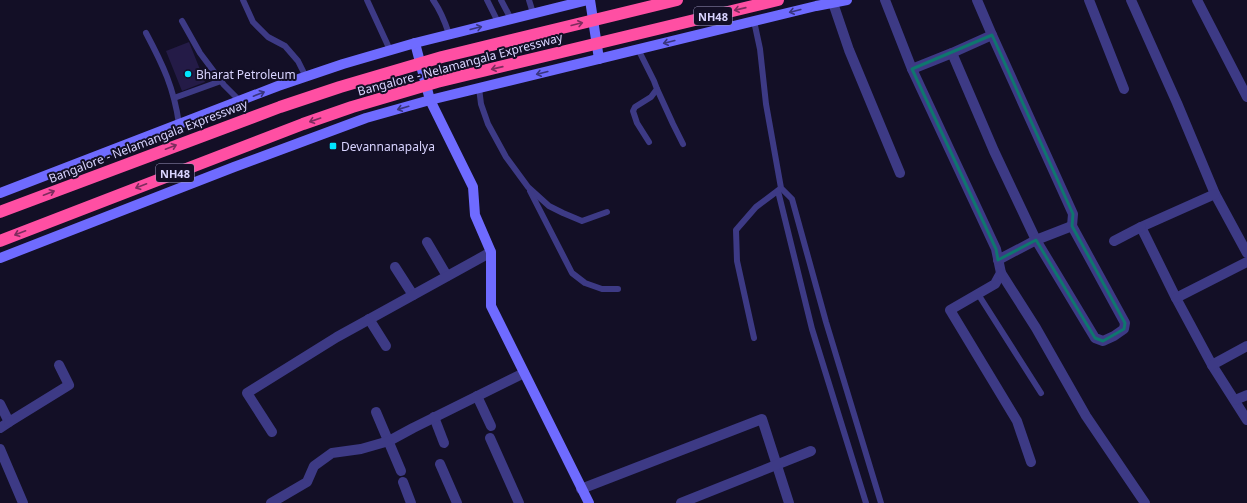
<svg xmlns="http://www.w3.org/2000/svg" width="1247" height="503" font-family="'Noto Sans',sans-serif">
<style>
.building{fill:#241b47}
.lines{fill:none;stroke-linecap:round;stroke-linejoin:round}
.lane{stroke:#3d3a85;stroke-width:6}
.street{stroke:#3d3a85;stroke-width:10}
.secondary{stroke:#6f6bff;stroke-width:10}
.highway{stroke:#ff4fa3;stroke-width:12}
.oneway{stroke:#7d2c5e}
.oneway2{stroke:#38347d}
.marked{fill:none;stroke:#0f766e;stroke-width:3;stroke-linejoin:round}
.poi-dot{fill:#00e5ff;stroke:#130f26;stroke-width:1.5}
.labels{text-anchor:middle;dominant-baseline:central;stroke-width:4;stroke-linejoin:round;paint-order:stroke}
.shield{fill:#130f26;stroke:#9e99be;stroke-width:1}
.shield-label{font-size:11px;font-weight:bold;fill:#d9d4ff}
.street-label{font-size:12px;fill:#d9d4ff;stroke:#130f26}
.poi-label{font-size:12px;fill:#d9d4ff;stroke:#130f26;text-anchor:start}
</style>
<rect width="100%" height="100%" fill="#130f26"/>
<!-- building -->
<polygon class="building" points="189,42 205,82 182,91 166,51"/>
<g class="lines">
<!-- lane -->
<g class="lane">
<polyline points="243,0 253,22 268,37 285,46 298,61 306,77"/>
<polyline points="367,0 390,50"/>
<path d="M433,0C441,11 445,22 449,34"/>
<polyline points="487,0 498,22"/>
<polyline points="501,0 511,19"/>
<polyline points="529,0 533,13"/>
<polyline points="182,21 200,53 224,85 240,101"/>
<polyline points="754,21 760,49 766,104 781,188 792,199 826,322 881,503"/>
<path d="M146,33C163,65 174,88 179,124"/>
<polyline points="638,49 654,81 657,89 651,97 635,107 633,111 637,123 649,142"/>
<polyline points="479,88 481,104 488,124 506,157 528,187 549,206 563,213 582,221 607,212"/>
<polyline points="657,89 673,124 683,144"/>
<polyline points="174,98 221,81"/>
<polyline points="530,191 572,273 585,283 602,289 618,289"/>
<polyline points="778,191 812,329 866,503"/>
<polyline points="978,294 1041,393"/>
<polyline points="754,338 737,261 736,230 756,207 780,189"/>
</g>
<!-- street -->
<g class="street">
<polyline points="885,0 912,69 996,249 1001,273 995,284 950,310 1017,421 1031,462"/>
<polyline points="1089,0 1124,89"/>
<polyline points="1131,0 1177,103 1215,194 1247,253"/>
<polyline points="1197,0 1247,97"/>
<polyline points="833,3 849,50 900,173"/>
<polyline points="952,53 994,151 1036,240 1095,338 1103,341 1114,336 1124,329 1125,323 1072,226 1073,214 992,35 977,0"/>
<polyline points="912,69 952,53 992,35"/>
<polyline points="1215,194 1141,227 1176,298 1212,365 1247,420"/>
<polyline points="1114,241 1141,227"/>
<polyline points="427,242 447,276"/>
<polyline points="998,260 1036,240 1072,226"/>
<polyline points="395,267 413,295"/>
<polyline points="1001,273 1036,328 1086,416 1145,503"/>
<polyline points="1176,298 1247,262"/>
<polyline points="369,319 386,346"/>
<polyline points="1212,365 1247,346"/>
<polyline points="477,396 491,426"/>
<polyline points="1235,400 1247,395"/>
<polyline points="0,404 9,422 0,428"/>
<polyline points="376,412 401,471"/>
<polyline points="434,417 444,443"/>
<polyline points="9,422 69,385 59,365"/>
<polyline points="272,432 247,393 337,337 491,252"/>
<polyline points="490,438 519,503"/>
<polyline points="0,449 23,503"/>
<polyline points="440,464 457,503"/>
<polyline points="403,482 411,503"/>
<polyline points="581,489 762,419 789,503"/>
<polyline points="271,503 307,482 314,466 332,453 361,449 389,441 413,428 524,373"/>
<polyline points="681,503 811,451"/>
</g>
<!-- secondary -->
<g class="secondary">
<polyline points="590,0 599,59"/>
<polyline points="415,43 430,100 473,187 475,215 491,252 491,306 589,503"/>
<polyline points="0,193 278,86 343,64 415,43 588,0"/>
<polyline points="0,258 234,167 366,118 430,100 816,6 847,0"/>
</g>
<!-- highway -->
<g class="highway">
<polyline points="0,212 280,107 340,87 442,57 677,0"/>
<polyline points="0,241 303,124 352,107 437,82 778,0"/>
</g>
</g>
<!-- one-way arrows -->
<defs><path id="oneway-shaft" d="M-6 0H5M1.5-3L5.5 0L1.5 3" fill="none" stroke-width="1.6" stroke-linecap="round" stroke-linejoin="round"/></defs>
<g class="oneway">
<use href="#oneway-shaft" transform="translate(740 9) rotate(167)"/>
<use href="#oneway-shaft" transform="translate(577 24) rotate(-14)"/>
<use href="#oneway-shaft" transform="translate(497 68) rotate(167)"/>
<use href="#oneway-shaft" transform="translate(315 120) rotate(161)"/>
<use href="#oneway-shaft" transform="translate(171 147) rotate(-21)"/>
<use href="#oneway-shaft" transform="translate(141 186) rotate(159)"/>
<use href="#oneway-shaft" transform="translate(49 193) rotate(-21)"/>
<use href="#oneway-shaft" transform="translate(20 233) rotate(159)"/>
</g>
<g class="oneway2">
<use href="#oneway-shaft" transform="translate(795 11) rotate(166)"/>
<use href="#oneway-shaft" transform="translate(476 28) rotate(-14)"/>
<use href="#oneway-shaft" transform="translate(669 42) rotate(166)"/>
<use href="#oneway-shaft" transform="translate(542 73) rotate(166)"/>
<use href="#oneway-shaft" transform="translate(259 94) rotate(-21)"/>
<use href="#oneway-shaft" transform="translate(403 108) rotate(164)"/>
</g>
<!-- marked area -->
<path class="marked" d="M992,35L1073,214L1072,226L1125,323L1124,329L1103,341L1095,338L1036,240L998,260L996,249L912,69Z"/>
<!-- markers -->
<g class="poi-dot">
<circle cx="188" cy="74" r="4"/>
<rect x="329" y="142" width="8" height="8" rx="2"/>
</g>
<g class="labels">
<!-- shield labels -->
<g class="shield">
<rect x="694" y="7" width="38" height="18" rx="3"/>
<rect x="156" y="164" width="38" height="18" rx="3"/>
</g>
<g class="shield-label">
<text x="713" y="16">NH48</text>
<text x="175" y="173">NH48</text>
</g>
<!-- street labels -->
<g class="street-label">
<text transform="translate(460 64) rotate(-15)">Bangalore - Nelamangala Expressway</text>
<text transform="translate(148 141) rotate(-21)">Bangalore - Nelamangala Expressway</text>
</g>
<!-- poi labels -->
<g class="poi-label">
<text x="196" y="74">Bharat Petroleum</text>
<text x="341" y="146">Devannanapalya</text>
</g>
</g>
</svg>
